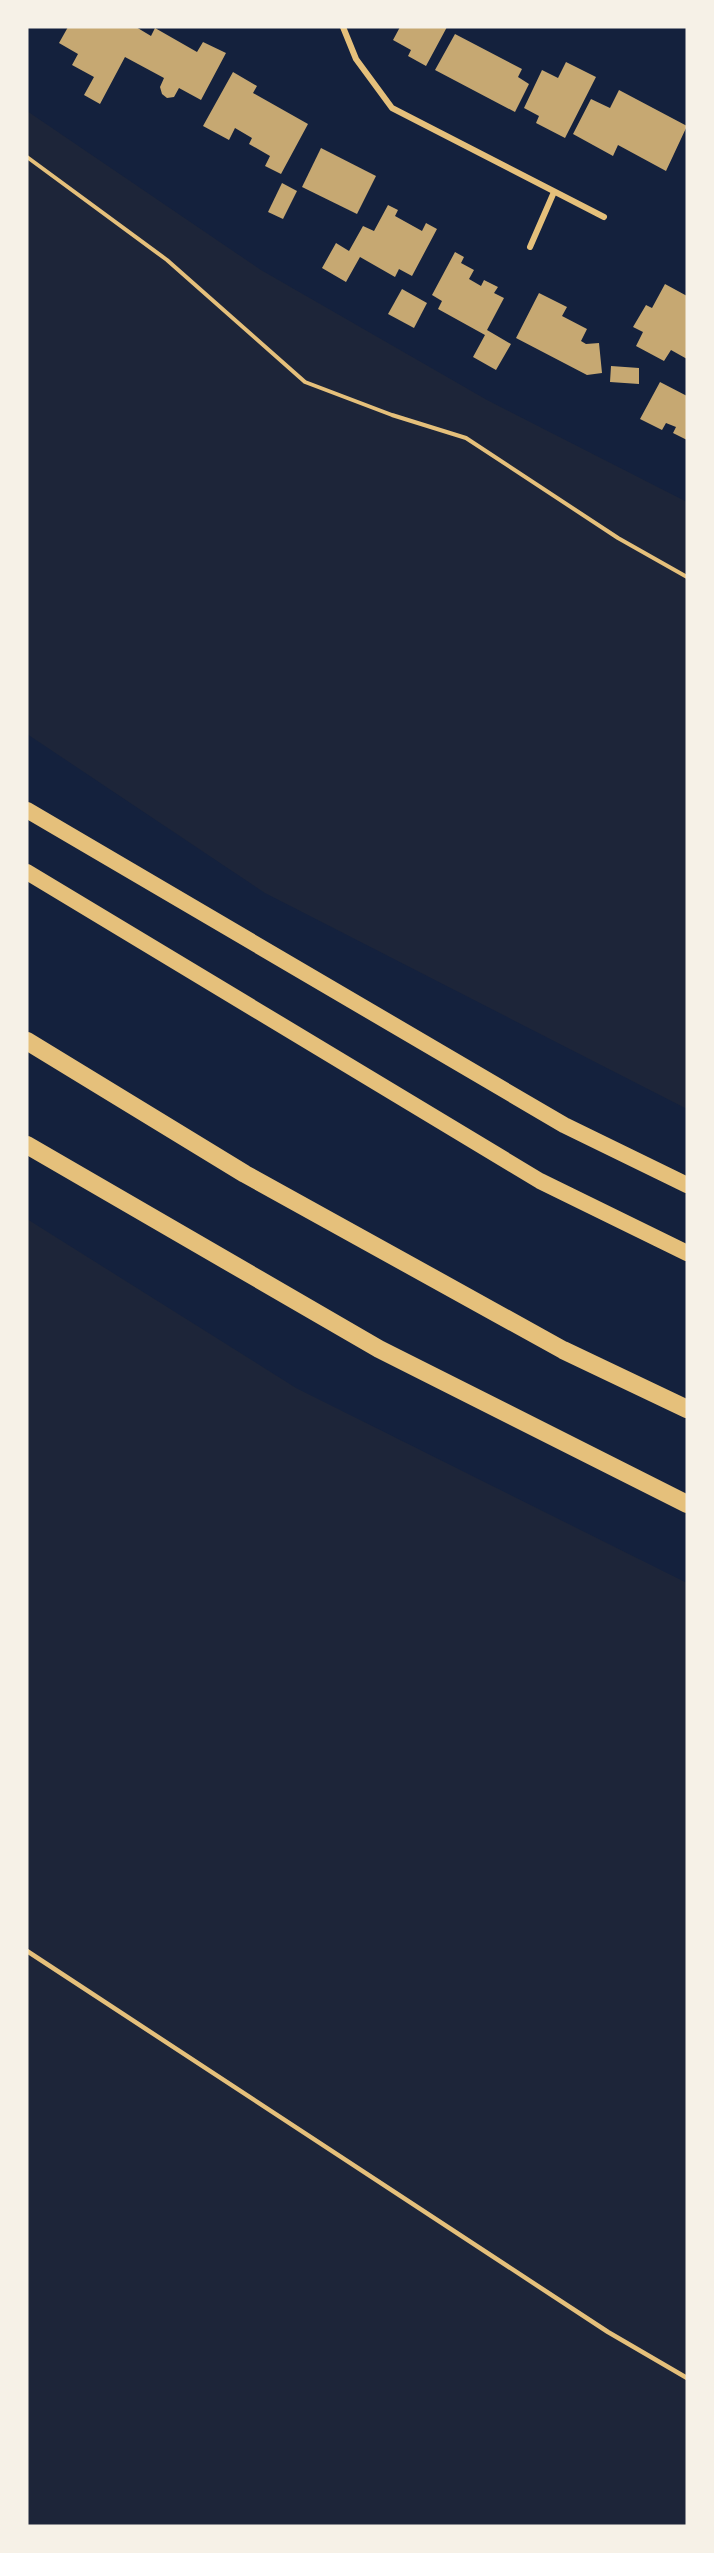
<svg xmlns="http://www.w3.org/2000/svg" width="714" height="2553" font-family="'Asap Condensed',sans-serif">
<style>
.green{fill:#1d2539}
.building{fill:#c6a872}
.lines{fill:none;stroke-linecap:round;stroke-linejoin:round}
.path{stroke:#e5c07b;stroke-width:4}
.service{stroke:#e5c07b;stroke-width:4.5}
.minor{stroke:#e5c07b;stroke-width:6}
.trunk{stroke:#e5c07b;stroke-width:16}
.motorway{stroke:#e5c07b;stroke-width:18}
</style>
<rect width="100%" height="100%" fill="#14213d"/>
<!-- green -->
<g class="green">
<polygon points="27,111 261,270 487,400 687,502 687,1109 265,893 27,734"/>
<polygon points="27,1219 296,1388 687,1583 687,2526 27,2526"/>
</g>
<!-- building -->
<g class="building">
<polygon points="68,27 136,27 151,36 155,28 197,52 203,42 226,53 201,100 179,88 174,97 167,98 162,94 160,87 164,78 125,57 100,104 84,95 94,77 72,65 78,54 59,43"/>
<polygon points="400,27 447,27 426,66 408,56 411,50 393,40"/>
<polygon points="455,34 522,69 518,77 529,84 515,112 435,70"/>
<polygon points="566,62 596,77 565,138 536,123 539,116 524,108 542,70 558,78"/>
<polygon points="233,72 257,86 253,93 308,124 281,174 265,166 270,156 249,144 252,138 235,128 229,140 203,126"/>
<polygon points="619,90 687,126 666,171 618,145 613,156 573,134 591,99 610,108"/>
<polygon points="321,148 376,176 357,214 302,187"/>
<polygon points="282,183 297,191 283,219 268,212"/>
<polygon points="388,205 398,210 395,216 422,231 426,223 437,229 412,276 399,269 395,277 360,257 346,282 322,268 336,243 349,251 363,226 374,231"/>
<polygon points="455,252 464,257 461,263 474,270 469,279 481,286 484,280 498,287 494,293 504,298 487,330 511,344 496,370 473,357 485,335 438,309 442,301 432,295"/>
<polygon points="665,284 687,296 687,359 671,350 664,361 636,346 643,332 633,327 646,305 652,308"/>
<polygon points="402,289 427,303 414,328 388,314"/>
<polygon points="539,293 567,307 562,316 587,329 581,341 586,344 599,343 602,373 587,375 516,338"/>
<polygon points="611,366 639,368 639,384 610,382"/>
<polygon points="660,382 687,396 687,440 673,433 676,427 666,423 662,430 640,419"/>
</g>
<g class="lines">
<!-- path -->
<polyline class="path" points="27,157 167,260 305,382 392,415 466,438 618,538 687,577"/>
<!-- service -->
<polyline class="service" points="27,1951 608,2332 687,2378"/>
<!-- minor -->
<g class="minor">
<polyline points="343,27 356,59 392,108 604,217"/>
<polyline points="530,247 554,192"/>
</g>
<!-- trunk -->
<g class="trunk">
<polyline points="27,810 564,1125 687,1185"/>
<polyline points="27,872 540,1181 687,1253"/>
</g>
<!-- motorway -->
<g class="motorway">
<polyline points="27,1041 245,1174 563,1350 687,1409"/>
<polyline points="27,1145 379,1349 687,1504"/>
</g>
</g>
<!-- border -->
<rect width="714" height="2553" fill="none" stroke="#f6f1e7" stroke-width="57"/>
</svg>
